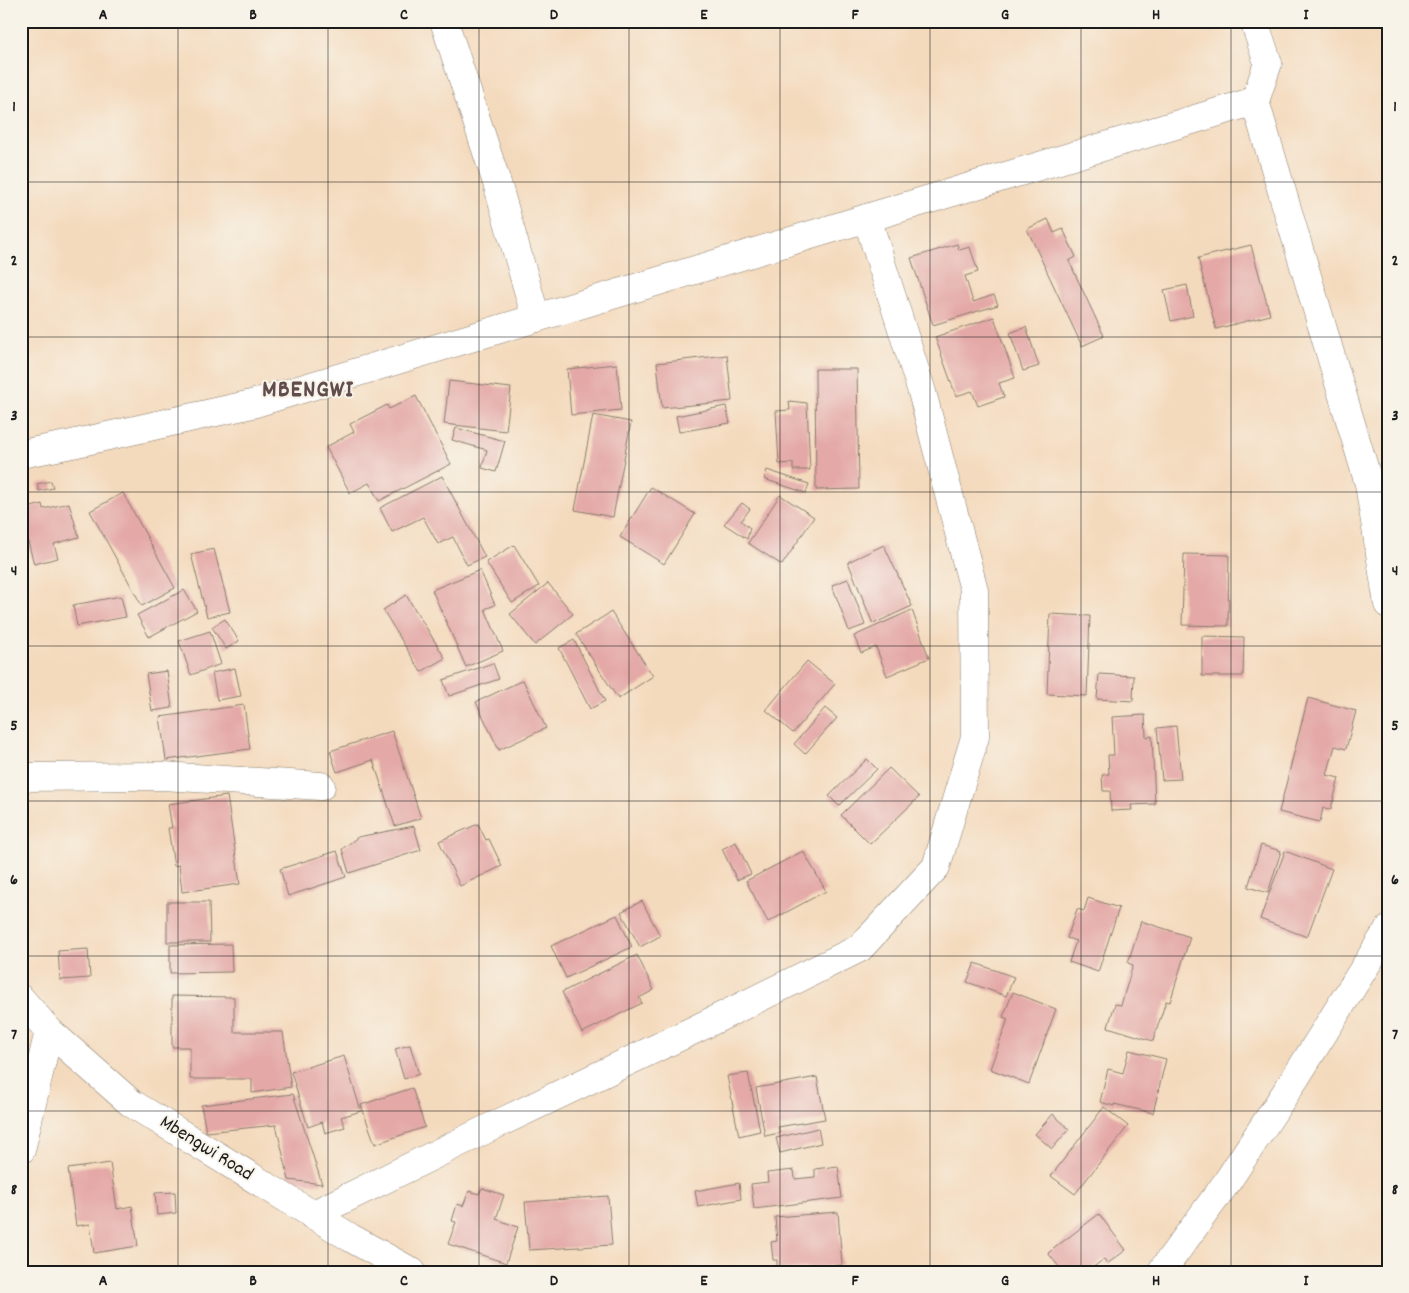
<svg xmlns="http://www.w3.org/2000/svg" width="1409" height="1293" font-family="Dekko,sans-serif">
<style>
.building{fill:#e4a9a7}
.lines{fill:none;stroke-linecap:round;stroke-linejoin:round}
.minor-casing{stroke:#887b6c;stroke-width:29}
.major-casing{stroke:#887b6c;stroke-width:29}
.minor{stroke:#fff;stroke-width:28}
.major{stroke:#fff;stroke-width:28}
.grid{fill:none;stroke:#1c1c1c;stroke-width:1;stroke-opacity:0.55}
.labels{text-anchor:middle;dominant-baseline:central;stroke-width:4;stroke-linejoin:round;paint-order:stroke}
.street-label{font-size:20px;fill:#1c1c1c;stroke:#f7f3e8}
.district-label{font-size:25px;font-weight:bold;letter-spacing:1px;fill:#624d4d;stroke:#f7f3e8}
.neatline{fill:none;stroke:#1c1c1c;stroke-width:2}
.grid-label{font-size:16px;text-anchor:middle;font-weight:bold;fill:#1c1c1c}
</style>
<rect width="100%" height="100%" fill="#f7f3e8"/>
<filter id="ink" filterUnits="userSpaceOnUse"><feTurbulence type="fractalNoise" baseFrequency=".02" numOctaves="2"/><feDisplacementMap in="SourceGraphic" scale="10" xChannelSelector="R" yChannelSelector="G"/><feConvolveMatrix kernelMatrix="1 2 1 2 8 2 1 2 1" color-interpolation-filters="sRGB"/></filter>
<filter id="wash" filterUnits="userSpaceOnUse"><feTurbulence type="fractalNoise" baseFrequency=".0096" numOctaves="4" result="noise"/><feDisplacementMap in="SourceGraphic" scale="20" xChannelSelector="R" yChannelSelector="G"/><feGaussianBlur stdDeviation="1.12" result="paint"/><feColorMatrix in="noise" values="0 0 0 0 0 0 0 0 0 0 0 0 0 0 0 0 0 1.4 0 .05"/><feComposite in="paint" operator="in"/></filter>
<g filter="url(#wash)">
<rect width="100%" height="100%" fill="#f4dabd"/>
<g id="blocks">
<!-- building -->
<g class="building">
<polygon points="1048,219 1054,233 1063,229 1076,257 1069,261 1104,336 1082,346 1027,229"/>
<polygon points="957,244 959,250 970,247 978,272 965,276 973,302 994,295 998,305 933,325 911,258"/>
<polygon points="1251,245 1270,315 1216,329 1198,258"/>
<polygon points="1187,285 1193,316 1171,321 1164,290"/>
<polygon points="994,317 1015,378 999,383 1004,397 978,406 972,391 956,396 935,337"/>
<polygon points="1026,327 1039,366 1023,371 1010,333"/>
<polygon points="727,355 732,401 662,408 657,363"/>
<polygon points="617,364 621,410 571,415 567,369"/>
<polygon points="815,369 857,369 859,489 816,490"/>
<polygon points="449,381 511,388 506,431 444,424"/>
<polygon points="416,396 451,464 379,501 369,483 350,493 326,447 354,432 350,424 387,405 389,409"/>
<polygon points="789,401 807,403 810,470 793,470 793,463 779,464 776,411 790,410"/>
<polygon points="726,406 730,423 679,432 676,416"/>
<polygon points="593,415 631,422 613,517 575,510"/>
<polygon points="456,428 505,441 496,472 482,468 487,450 452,440"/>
<polygon points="767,470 809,484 806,493 764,479"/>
<polygon points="442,476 485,557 467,565 453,537 438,544 423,517 392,532 380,508"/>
<polygon points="51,481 53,488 39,491 37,484"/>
<polygon points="651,487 695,514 664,564 620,537"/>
<polygon points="123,493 175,588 142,606 90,511"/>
<polygon points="780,495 814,517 782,565 748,543"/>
<polygon points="69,503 79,537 54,544 58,558 34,564 26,535 21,537 21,510 42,504 43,509"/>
<polygon points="742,503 750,509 741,521 750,528 747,539 724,524"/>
<polygon points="514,545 539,586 512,603 486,562"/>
<polygon points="884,545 912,606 873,624 848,562"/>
<polygon points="214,549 230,612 207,617 191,554"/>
<polygon points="1184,554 1229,555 1228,626 1182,625"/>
<polygon points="480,570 495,605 485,609 503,651 466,667 432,590"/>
<polygon points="848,579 865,625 849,631 832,585"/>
<polygon points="548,583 573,614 535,645 510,614"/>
<polygon points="184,590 197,611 149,637 137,615"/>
<polygon points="406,595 445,658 421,672 383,610"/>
<polygon points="121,596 126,617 77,626 73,605"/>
<polygon points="912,610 929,658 887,676 876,647 861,653 854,636"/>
<polygon points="611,612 653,676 618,699 576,634"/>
<polygon points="1050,614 1090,616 1087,696 1047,694"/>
<polygon points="225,619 239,641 226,649 212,627"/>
<polygon points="210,631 221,664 191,675 179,641"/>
<polygon points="1202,636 1244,637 1243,676 1202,676"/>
<polygon points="574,640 605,701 590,709 559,648"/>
<polygon points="807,661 835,684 793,733 766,710"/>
<polygon points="493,663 499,679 449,696 443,680"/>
<polygon points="235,668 241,696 217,700 212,673"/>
<polygon points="167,671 172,708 152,711 146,674"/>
<polygon points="1099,674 1134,676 1133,701 1097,699"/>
<polygon points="523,680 546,728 499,750 476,702"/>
<polygon points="1308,698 1356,711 1346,749 1335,746 1327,775 1339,778 1331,809 1323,808 1320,822 1279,812"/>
<polygon points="244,705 250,749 166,760 160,717"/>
<polygon points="825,708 837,718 805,754 794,744"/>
<polygon points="1145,715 1146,737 1152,736 1155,804 1131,805 1132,810 1111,811 1110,791 1103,791 1102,775 1109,774 1108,755 1114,755 1112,717"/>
<polygon points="1176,726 1181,779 1162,780 1157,728"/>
<polygon points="392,731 421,818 395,826 373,760 337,772 330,751"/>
<polygon points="867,759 877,769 839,806 829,796"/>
<polygon points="889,768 919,797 870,844 841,815"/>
<polygon points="227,796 240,884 182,892 179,865 174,866 168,828 172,828 168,804"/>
<polygon points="478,824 486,840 489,839 502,866 460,886 439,841"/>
<polygon points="414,826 421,850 349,873 342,849 358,837"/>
<polygon points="736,842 751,874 737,880 722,849"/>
<polygon points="1261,845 1281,851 1268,893 1248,887"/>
<polygon points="337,851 346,877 288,896 280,869"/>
<polygon points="803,851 826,891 768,922 746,881"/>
<polygon points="1285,851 1332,869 1307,937 1260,919"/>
<polygon points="1088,898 1119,908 1098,972 1069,962 1076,941 1067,938 1077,909 1084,911"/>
<polygon points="642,901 660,936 640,947 621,912"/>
<polygon points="167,902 209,902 210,942 167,942"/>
<polygon points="617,915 632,947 566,978 551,946"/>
<polygon points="1141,921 1190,937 1170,1002 1166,1001 1153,1041 1108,1027 1115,1004 1121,1005 1133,965 1128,963"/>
<polygon points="231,944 232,972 170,973 170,945"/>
<polygon points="88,949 90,978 60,980 58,951"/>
<polygon points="637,955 654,990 639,998 642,1003 582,1033 562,992"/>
<polygon points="975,963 1014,977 1006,996 967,982"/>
<polygon points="1013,992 1056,1009 1029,1084 990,1069 1008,1019 1003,1017"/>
<polygon points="172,996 234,997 234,1032 283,1032 291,1087 252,1093 252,1079 190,1079 190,1047 172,1047"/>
<polygon points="410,1045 419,1074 404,1079 395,1049"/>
<polygon points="1129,1050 1166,1059 1153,1113 1114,1104 1114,1106 1100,1102 1108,1069 1123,1073"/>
<polygon points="344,1056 361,1111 341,1117 345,1127 325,1133 322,1122 308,1127 291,1072"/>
<polygon points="748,1073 760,1131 739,1136 727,1076"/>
<polygon points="817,1077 825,1119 778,1127 780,1133 765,1136 756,1088"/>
<polygon points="412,1088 425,1127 375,1144 361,1105"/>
<polygon points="293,1094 322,1184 289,1180 276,1125 206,1132 201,1105"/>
<polygon points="1104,1107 1128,1126 1075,1194 1051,1176"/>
<polygon points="1053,1114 1069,1129 1052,1149 1035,1134"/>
<polygon points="818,1128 821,1143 780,1153 776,1138"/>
<polygon points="110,1163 117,1209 132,1206 138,1246 94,1253 90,1224 76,1226 68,1169"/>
<polygon points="838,1166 842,1198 754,1209 751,1184 768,1182 767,1173 794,1170 795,1179 815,1177 815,1169"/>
<polygon points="739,1183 741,1199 698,1207 695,1191"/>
<polygon points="482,1188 504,1195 496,1219 518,1227 506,1263 448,1244 456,1222 452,1221 457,1204 463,1206 469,1191 479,1194"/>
<polygon points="175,1192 176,1213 157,1215 155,1193"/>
<polygon points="608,1196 612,1245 529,1250 525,1202"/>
<polygon points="838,1212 842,1265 777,1270 777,1260 773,1260 771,1242 777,1241 775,1217"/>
<polygon points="1099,1214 1126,1250 1107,1264 1104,1259 1087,1272 1063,1272 1048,1253"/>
</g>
</g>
</g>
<g filter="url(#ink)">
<use href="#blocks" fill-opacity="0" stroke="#887b6c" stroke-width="1"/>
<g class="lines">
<defs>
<g id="minor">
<polyline points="444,21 497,183 536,318"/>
<polyline points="1254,21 1268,63 1255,101"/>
<polyline points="867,218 1255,101 1369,484 1388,604"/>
<polyline points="21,454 72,444 252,404 867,218 922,392 974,590 975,737 936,867 860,948 696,1029 491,1127 312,1215"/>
<polyline points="21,777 163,776 321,786"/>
<polyline points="21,1150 49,1031"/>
<polyline points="1161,1272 1227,1182 1296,1077 1388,930"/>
</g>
<polyline id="major" points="21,999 49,1031 131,1103 351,1238 412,1272"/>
</defs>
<!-- minor casing -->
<use href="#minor" class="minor-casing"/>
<!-- major casing -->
<use href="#major" class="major-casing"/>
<!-- minor -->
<use href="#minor" class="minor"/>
<!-- major -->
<use href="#major" class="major"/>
</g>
</g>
<!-- grid -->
<path class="grid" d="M178,21V1272M328,21V1272M479,21V1272M629,21V1272M780,21V1272M930,21V1272M1081,21V1272M1231,21V1272M21,182H1388M21,337H1388M21,492H1388M21,646H1388M21,801H1388M21,956H1388M21,1111H1388"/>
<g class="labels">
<!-- street labels -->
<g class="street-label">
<text transform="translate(206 1149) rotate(32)">Mbengwi Road</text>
</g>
<!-- district labels -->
<g class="district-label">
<text x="308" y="391">MBENGWI</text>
</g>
</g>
<!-- margin -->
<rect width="1409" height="1293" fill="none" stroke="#f7f3e8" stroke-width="55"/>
<rect x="28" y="28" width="1354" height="1238" class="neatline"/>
<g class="grid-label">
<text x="103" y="19">A</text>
<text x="253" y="19">B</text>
<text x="404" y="19">C</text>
<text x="554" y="19">D</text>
<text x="704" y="19">E</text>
<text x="855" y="19">F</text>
<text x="1005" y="19">G</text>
<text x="1156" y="19">H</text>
<text x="1306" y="19">I</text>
<text x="14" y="111">1</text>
<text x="1395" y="111">1</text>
<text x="14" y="265">2</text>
<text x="1395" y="265">2</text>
<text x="14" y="420">3</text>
<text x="1395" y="420">3</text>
<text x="14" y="575">4</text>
<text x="1395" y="575">4</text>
<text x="14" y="730">5</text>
<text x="1395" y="730">5</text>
<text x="14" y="884">6</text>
<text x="1395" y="884">6</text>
<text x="14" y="1039">7</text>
<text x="1395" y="1039">7</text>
<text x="14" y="1194">8</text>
<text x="1395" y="1194">8</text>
<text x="103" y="1285">A</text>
<text x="253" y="1285">B</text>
<text x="404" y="1285">C</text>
<text x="554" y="1285">D</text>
<text x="704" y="1285">E</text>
<text x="855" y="1285">F</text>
<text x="1005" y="1285">G</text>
<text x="1156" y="1285">H</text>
<text x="1306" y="1285">I</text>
</g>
</svg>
